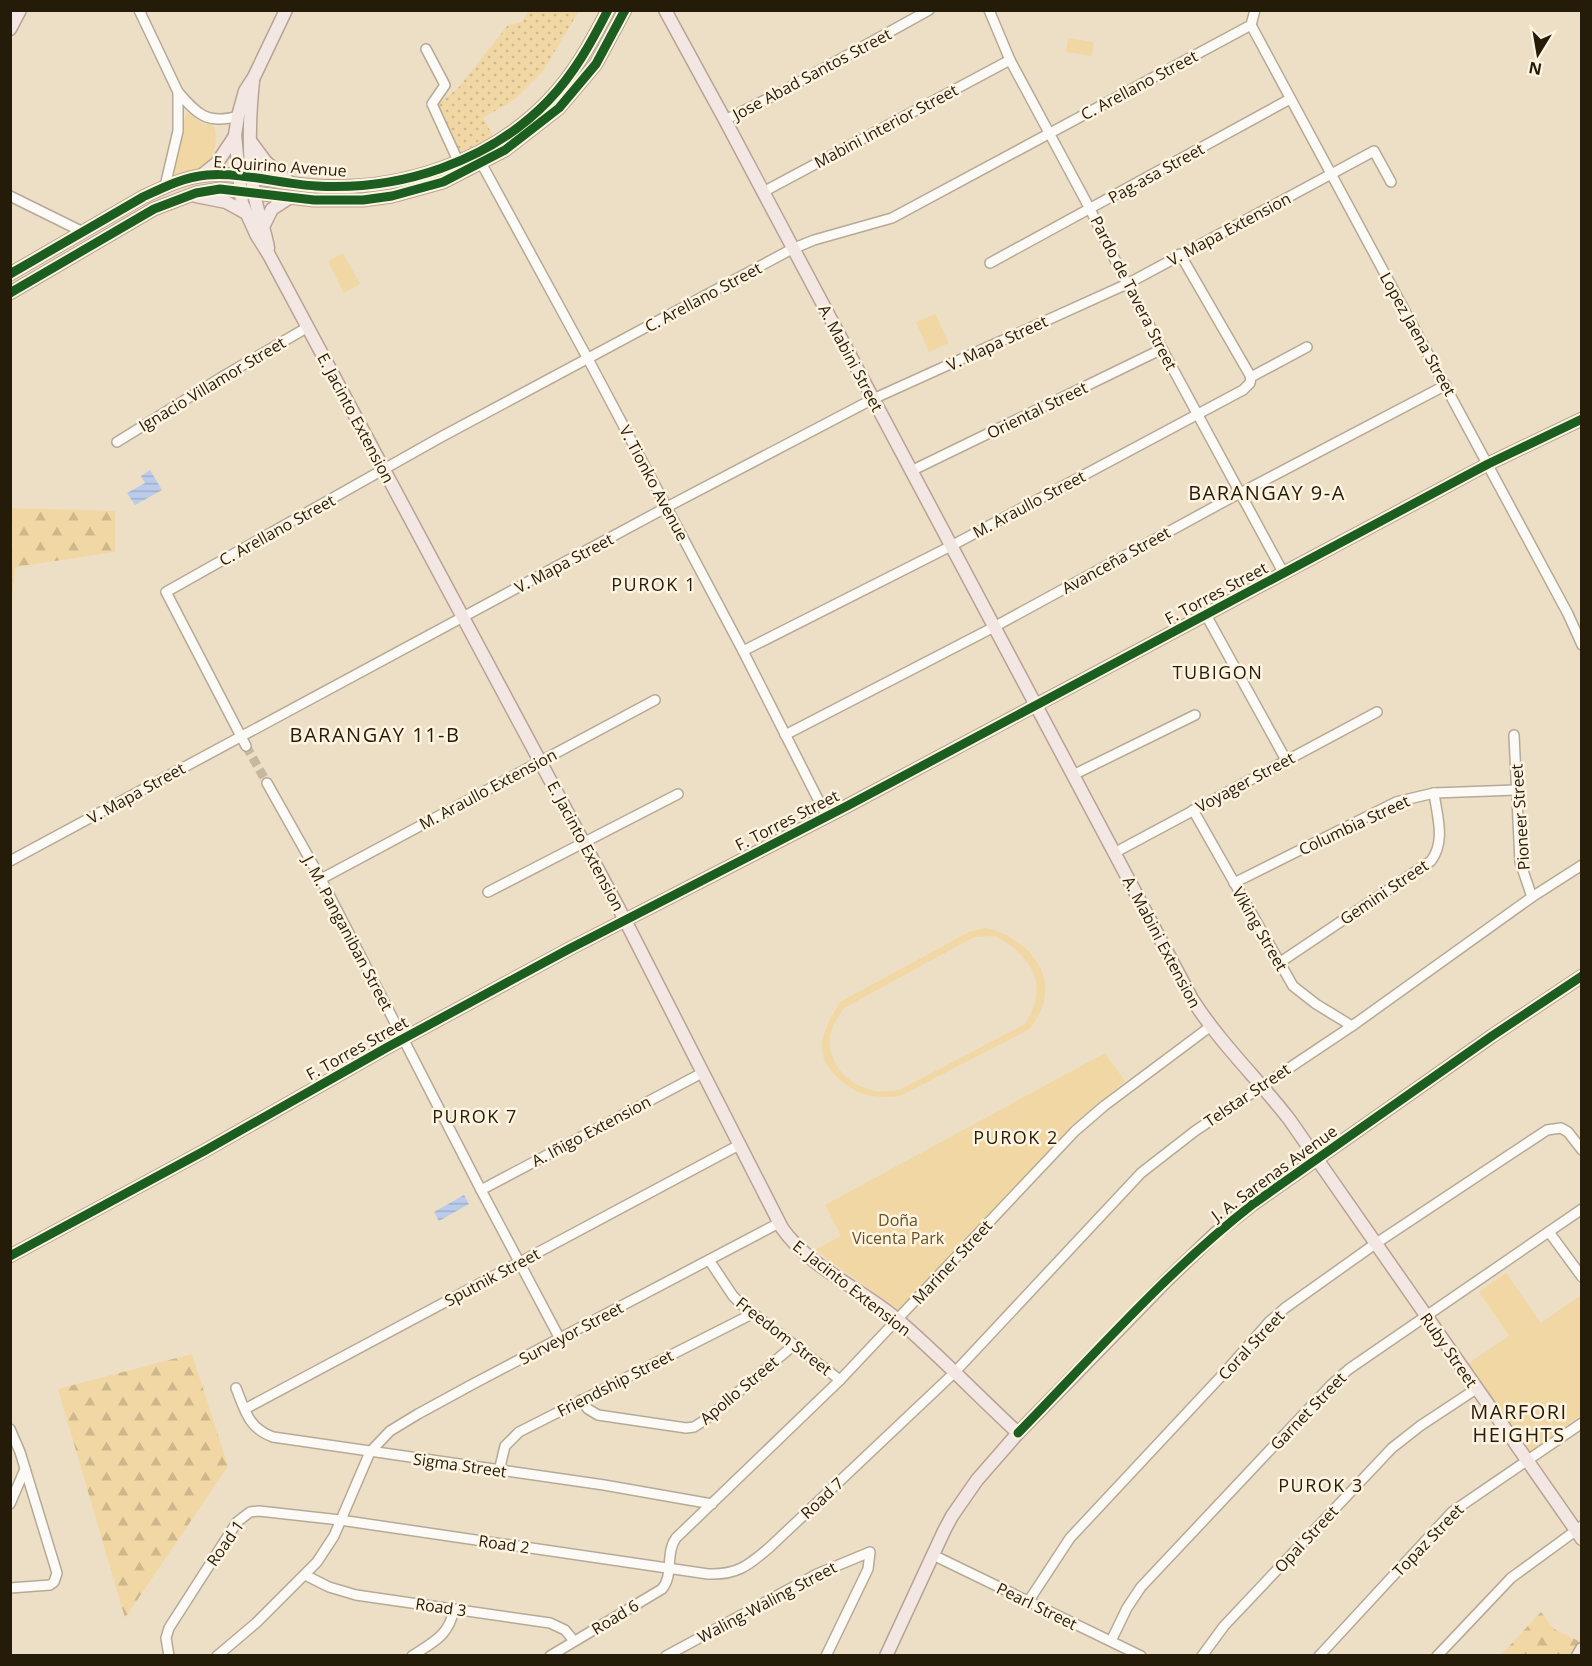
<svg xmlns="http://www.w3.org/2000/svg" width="1592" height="1666" font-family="'Open Sans',sans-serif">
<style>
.grass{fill:url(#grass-dots)}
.forest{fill:url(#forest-firs)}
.park{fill:#f1d7a3;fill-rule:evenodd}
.water{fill:url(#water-rules)}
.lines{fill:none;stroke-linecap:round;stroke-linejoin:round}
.minor-tunnel{stroke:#c5b89f;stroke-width:9;stroke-dasharray:9 4.5;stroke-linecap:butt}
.minor-casing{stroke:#b5aa96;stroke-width:12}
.major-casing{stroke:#b9a295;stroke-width:15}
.minor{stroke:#fcfaf6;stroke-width:9}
.major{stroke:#f2e7e3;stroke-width:12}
.cycleway-casing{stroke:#fef4e1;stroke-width:13}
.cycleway{stroke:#1b5e20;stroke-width:9}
.labels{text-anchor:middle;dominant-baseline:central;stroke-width:5;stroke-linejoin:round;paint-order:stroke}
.street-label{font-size:16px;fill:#251b09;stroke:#fef4e1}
.park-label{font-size:16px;fill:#675123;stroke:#fef4e1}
.neighbourhood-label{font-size:18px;letter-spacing:1.5px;fill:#251b09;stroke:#fef4e1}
.quarter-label{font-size:20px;letter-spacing:1.5px;fill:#251b09;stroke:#fef4e1}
</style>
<defs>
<pattern id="grass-dots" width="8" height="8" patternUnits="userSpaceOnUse" patternTransform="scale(1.5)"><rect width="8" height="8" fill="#f1d7a3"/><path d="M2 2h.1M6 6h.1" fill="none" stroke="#ceb88b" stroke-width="1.8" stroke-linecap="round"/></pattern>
<pattern id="forest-firs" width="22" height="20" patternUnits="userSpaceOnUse" patternTransform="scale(1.5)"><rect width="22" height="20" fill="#f1d7a3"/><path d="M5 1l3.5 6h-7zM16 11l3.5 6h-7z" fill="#ceb88b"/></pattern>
<pattern id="water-rules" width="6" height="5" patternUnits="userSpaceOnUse" patternTransform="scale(1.5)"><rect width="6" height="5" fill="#bbcbeb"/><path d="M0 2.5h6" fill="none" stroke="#a1aec8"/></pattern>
</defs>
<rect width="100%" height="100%" fill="#eddfc5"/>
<!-- grass -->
<polygon class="grass" points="528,11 579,11 543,71 514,100 483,118 493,136 458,154 436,106 459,87 508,25 522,22"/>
<!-- forest -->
<g class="forest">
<polygon points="11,508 115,511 115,552 15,567 11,610"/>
<polygon points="192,1354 228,1466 125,1618 58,1389"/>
<polygon points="1541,1612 1554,1629 1581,1642 1572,1655 1500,1656"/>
</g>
<!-- park -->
<g class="park">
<polygon points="1068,38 1094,42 1092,56 1066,52"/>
<path d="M189,113L203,124H210L215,128C218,148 212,169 190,174C183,176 178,178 172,174L186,114Z"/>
<polygon points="343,253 360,284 344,293 328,261"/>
<polygon points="935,314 949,343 929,352 916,322"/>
<path d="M986,928C1015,934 1049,961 1045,994C1044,1008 1037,1018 1030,1029L900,1096C872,1099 855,1095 835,1075C830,1070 824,1062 823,1055C819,1036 831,1017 840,1002L969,932ZM995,936C1032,955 1050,986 1025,1024L899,1090C889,1091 880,1093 871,1090C848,1085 827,1062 830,1038C831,1027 838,1017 844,1008L974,937Z"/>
<polygon points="1105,1053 1125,1081 1072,1125 899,1310 815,1250 841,1236 825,1205"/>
<polygon points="1506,1273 1541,1323 1581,1295 1581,1415 1527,1454 1466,1365 1509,1336 1479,1292"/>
</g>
<!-- water -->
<g class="water">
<polygon points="150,470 162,490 135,505 127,493 145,483 141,476"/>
<polygon points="464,1195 469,1204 439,1221 434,1212"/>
</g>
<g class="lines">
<!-- minor-tunnel -->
<polyline class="minor-tunnel" points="246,746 267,783"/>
<defs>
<g id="minor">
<path d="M139,10L178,92C197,114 207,125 238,116"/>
<polyline points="989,10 1010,60 1090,209 1127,284 1284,574"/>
<polyline points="1251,25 1568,614 1582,645"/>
<polyline points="1251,25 1255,10"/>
<polyline points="426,49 445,85 432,104 458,161"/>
<polyline points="725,120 781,92 929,10"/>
<polyline points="479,159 588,359 743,651 827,817"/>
<polyline points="165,186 178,131 178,92"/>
<polyline points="763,192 1010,60"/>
<polyline points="10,196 83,232"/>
<polyline points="1180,254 1251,377"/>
<polyline points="990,263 1290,99"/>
<polyline points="117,442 222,377 308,327"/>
<polyline points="911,471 1162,349"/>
<polyline points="1206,615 1286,760"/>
<polyline points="743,651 951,546 1243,390 1250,383 1251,377 1307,347"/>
<polyline points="785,735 994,627 1225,501 1446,385"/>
<polyline points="1514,735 1520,862 1532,897"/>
<polyline points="246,746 166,592 441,437 792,249 814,240 892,218 1251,25"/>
<polyline points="1073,775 1195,715"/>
<polyline points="267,783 321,879 481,1190 560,1339"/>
<polyline points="1193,810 1293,986 1316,1004 1352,1026"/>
<polyline points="1114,853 1377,712"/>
<polyline points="10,861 667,507 873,399 1127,284 1374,151 1391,182"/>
<polyline points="321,879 655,700"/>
<polyline points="1234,883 1396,802 1434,793 1516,790"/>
<polyline points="488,892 678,794"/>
<path d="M1279,963L1431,861C1446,841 1437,816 1434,793"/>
<polyline points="481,1190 702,1073"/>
<polyline points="1549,1232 1582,1277"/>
<polyline points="709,1260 733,1296 742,1305 840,1380"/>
<path d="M236,1388C245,1410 248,1428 273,1437L604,1485L712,1504"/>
<polyline points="581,1400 588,1409 598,1415 686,1428 694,1427 705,1420 794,1345"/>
<polyline points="245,1409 739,1145"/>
<polyline points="10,1429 20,1452 57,1573 54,1582 50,1585 10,1588"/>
<polyline points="499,1471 505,1446 519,1432 752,1314"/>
<polyline points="10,1504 25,1469"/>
<polyline points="933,1555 1141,1656"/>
<polyline points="305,1575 329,1587 356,1595 550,1623 565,1630 574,1641"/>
<polyline points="1028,1602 1070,1538 1226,1371 1269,1322 1285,1308 1375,1244 1547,1130 1561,1128 1568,1132 1582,1150"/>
<polyline points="1111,1641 1127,1608 1141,1587 1331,1385 1349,1369 1582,1209"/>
<path d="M169,1656L166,1638L169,1628L237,1522L250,1512L259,1511L340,1520L708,1574C737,1575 748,1566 770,1547L954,1373L1141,1173L1195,1131L1352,1026L1532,897L1582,865"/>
<polyline points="217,1656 256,1623 317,1562 334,1536 370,1452 390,1431 418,1414 473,1384 779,1223"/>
<path d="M412,1656C433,1642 449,1636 454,1609"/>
<path d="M550,1656L662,1589C674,1575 665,1553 676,1538L840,1380L1075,1131L1104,1106L1211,1026"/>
<polyline points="666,1656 817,1574 870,1552 868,1569 826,1656"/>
<polyline points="1202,1656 1224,1626 1392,1448 1420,1426 1476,1389"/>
<polyline points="1319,1656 1452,1512 1582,1423"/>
<polyline points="1437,1656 1511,1578 1582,1526"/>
</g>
<g id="major">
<path d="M286,10L254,77L245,91L238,116L235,135L242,203L256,234L269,255L625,920L782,1228C810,1268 860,1288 897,1319C939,1355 977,1395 1018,1433"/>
<path d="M665,10L725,120L1192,999C1220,1043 1257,1078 1289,1119L1582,1539"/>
<polyline points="10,29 20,10"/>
<path d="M253,81C249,119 248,156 254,193C257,212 265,229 268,248"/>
<polyline points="251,142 266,162 290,183"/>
<polyline points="202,175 217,163 235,136"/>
<polyline points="196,196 226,202 246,213"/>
<polyline points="263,227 272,209 289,198"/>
<path d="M10,274L143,197C164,187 184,177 207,175C243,172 280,184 316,186C400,191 489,162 548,101C574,74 591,43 608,10"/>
<polyline points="10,293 154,209 196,193 220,189 314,200 363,200 392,196 443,182 505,150 559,108 596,64 625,10"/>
<polyline points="10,1256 206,1150 386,1048 569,949 847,806 1488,464 1582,419"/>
<polyline points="886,1656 944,1531 952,1516 977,1480 1018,1433 1167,1280 1216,1233 1253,1204 1492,1036 1582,976"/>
<polyline points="1578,1656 1582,1649"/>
</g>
</defs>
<!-- minor casing -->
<use href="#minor" class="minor-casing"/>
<!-- major casing -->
<use href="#major" class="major-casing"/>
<!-- minor -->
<use href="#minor" class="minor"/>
<!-- major -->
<use href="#major" class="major"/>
<defs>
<g id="cycleway">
<path d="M10,274L143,197C164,187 184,177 207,175C243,172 280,184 316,186C400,191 489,162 548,101C574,74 591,43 608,10"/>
<polyline points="10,293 154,209 196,193 220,189 314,200 363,200 392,196 443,182 505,150 559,108 596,64 625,10"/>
<polyline points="10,1256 206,1150 386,1048 569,949 847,806 1488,464 1582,419"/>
<path d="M1018,1433C1094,1355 1167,1271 1253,1204L1492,1036L1582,976"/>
</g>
</defs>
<!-- cycleway casing -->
<use href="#cycleway" class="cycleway-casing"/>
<!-- cycleway -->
<use href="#cycleway" class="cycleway"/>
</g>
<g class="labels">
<!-- street labels -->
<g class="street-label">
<text transform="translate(812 74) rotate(-28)">Jose Abad Santos Street</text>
<text transform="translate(1139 85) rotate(-28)">C. Arellano Street</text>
<text transform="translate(886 126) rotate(-28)">Mabini Interior Street</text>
<text transform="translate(280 166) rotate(4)">E. Quirino Avenue</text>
<text transform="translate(1156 173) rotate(-29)">Pag-asa Street</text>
<text transform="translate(1229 229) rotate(-28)">V. Mapa Extension</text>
<text transform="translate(1134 293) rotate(63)">Pardo de Tavera Street</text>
<text transform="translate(703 297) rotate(-28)">C. Arellano Street</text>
<text transform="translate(1418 334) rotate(61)">Lopez Jaena Street</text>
<text transform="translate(997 343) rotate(-25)">V. Mapa Street</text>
<text transform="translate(851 358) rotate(62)">A. Mabini Street</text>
<text transform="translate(212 384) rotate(-31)">Ignacio Villamor Street</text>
<text transform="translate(1037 410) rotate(-26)">Oriental Street</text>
<text transform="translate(356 418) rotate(62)">E. Jacinto Extension</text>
<text transform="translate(654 483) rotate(62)">V. Tionko Avenue</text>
<text transform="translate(1029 504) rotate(-28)">M. Araullo Street</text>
<text transform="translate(277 530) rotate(-29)">C. Arellano Street</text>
<text transform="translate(1116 560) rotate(-29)">Avanceña Street</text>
<text transform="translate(564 563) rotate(-28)">V. Mapa Street</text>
<text transform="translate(1216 593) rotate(-28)">F. Torres Street</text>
<text transform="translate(1245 782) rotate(-28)">Voyager Street</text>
<text transform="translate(488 789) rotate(-28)">M. Araullo Extension</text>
<text transform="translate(136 793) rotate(-29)">V. Mapa Street</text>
<text transform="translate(1520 817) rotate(-94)">Pioneer Street</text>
<text transform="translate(787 820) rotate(-27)">F. Torres Street</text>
<text transform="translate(1354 825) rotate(-25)">Columbia Street</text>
<text transform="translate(586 846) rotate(62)">E. Jacinto Extension</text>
<text transform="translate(1384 892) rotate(-34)">Gemini Street</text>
<text transform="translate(1260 929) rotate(60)">Viking Street</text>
<text transform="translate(348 933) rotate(62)">J. M. Panganiban Street</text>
<text transform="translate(1162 942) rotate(62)">A. Mabini Extension</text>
<text transform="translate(357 1048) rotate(-29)">F. Torres Street</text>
<text transform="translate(1247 1095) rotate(-34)">Telstar Street</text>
<text transform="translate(591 1131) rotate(-28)">A. Iñigo Extension</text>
<text transform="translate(1274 1173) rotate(-36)">J. A. Sarenas Avenue</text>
<text transform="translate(952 1262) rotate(-47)">Mariner Street</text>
<text transform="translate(492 1277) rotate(-28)">Sputnik Street</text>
<text transform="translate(852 1288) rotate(38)">E. Jacinto Extension</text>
<text transform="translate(571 1333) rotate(-28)">Surveyor Street</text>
<text transform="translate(784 1336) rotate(38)">Freedom Street</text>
<text transform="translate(1251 1345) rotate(-47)">Coral Street</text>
<text transform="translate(1449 1350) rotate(55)">Ruby Street</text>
<text transform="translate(615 1383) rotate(-27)">Friendship Street</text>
<text transform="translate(739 1390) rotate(-40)">Apollo Street</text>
<text transform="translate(1308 1411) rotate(-46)">Garnet Street</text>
<text transform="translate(460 1465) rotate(8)">Sigma Street</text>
<text transform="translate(822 1498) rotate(-43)">Road 7</text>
<text transform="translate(1306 1539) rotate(-47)">Opal Street</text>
<text transform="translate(1428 1540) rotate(-46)">Topaz Street</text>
<text transform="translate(225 1543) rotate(-55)">Road 1</text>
<text transform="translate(504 1544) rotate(8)">Road 2</text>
<text transform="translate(767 1602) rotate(-28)">Waling-Waling Street</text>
<text transform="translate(1037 1606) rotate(26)">Pearl Street</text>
<text transform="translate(441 1607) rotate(8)">Road 3</text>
<text transform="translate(615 1617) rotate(-31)">Road 6</text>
</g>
<!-- park labels -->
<g class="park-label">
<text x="898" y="1220">Doña<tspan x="898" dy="18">Vicenta Park</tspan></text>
</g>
<!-- neighbourhood labels -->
<g class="neighbourhood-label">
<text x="654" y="584">PUROK 1</text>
<text x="1218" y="672">TUBIGON</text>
<text x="475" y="1116">PUROK 7</text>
<text x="1016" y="1137">PUROK 2</text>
<text x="1321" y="1485">PUROK 3</text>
</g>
<!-- quarter labels -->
<g class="quarter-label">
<text x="1267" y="492">BARANGAY 9-A</text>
<text x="375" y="734">BARANGAY 11-B</text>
<text x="1519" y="1411">MARFORI<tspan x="1519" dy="23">HEIGHTS</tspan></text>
</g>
</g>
<!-- border -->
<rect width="1592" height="1666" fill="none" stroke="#251b09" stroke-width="24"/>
<!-- north arrow -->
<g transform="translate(1538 54) rotate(191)" stroke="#fef4e1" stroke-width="4.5" paint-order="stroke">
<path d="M0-4.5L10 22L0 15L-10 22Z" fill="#251b09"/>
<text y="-9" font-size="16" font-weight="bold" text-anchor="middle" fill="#251b09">N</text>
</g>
</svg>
